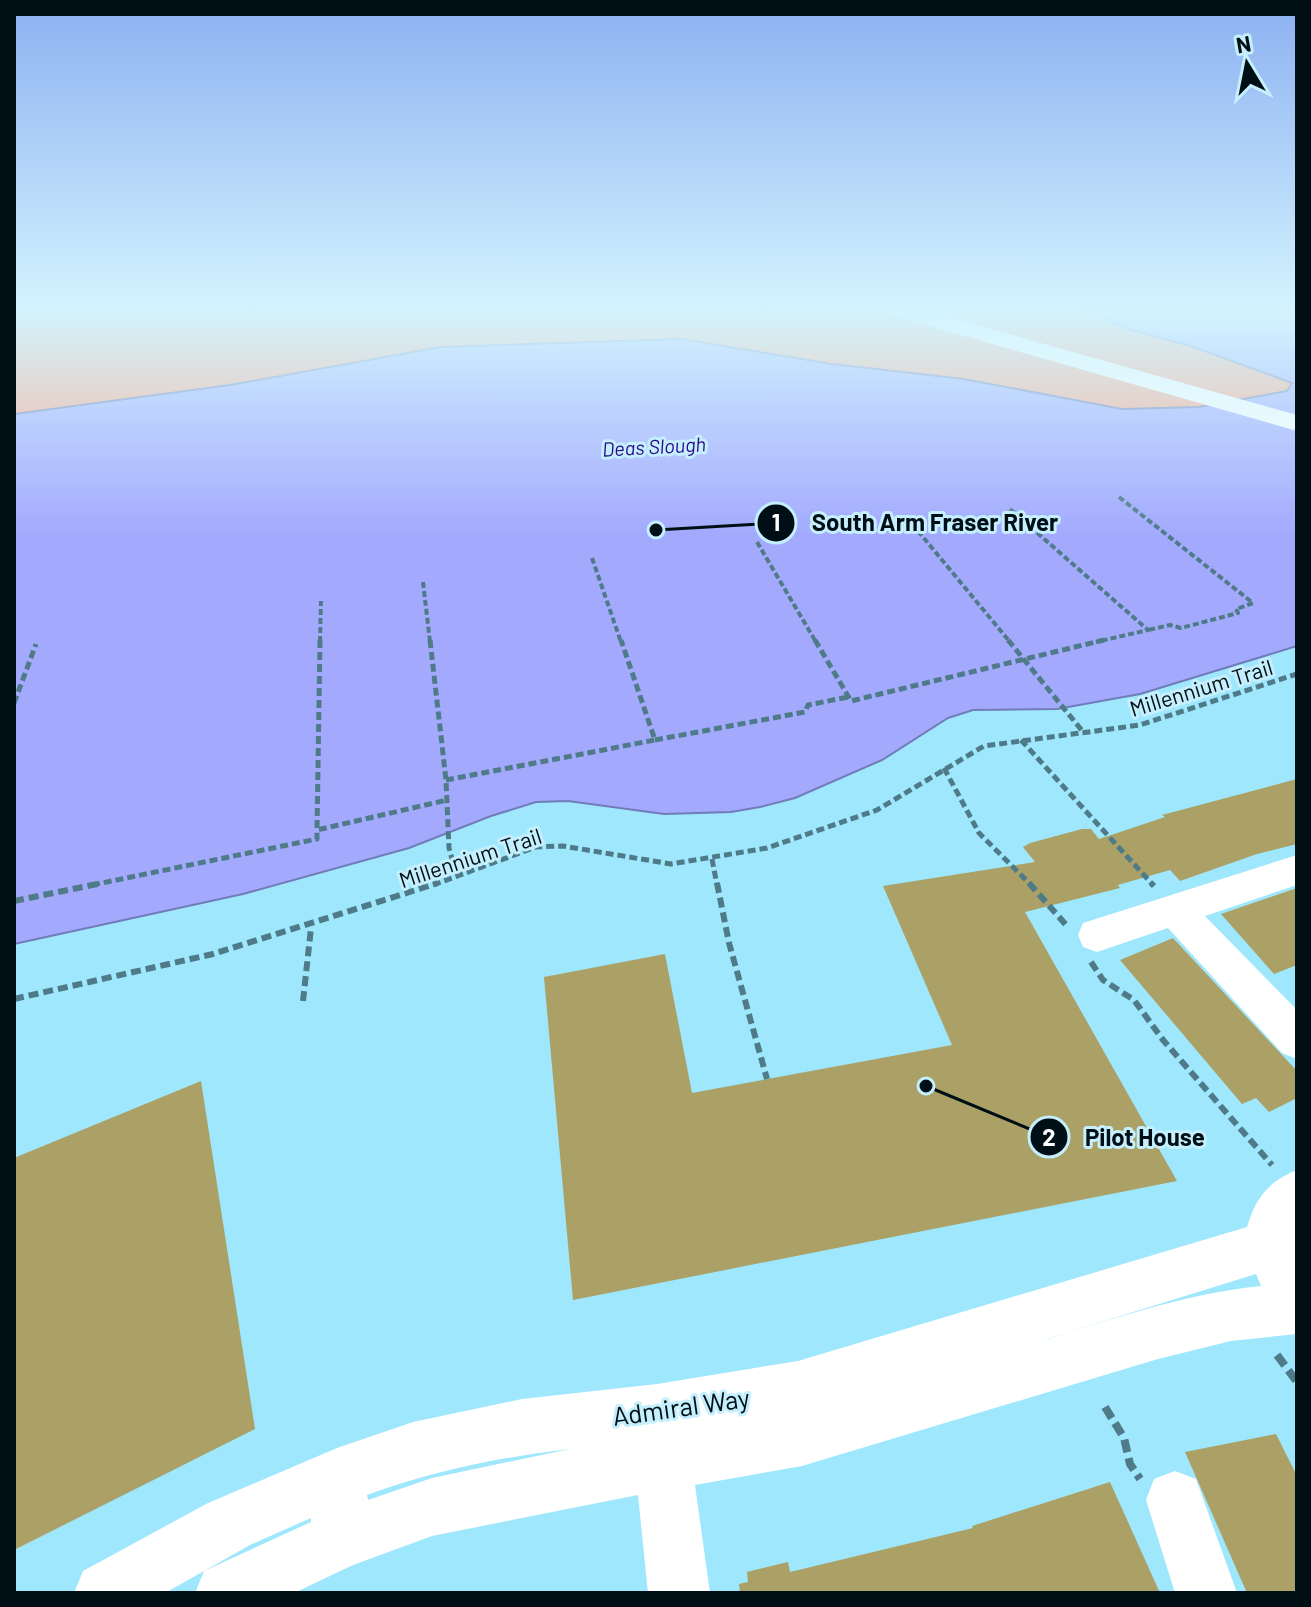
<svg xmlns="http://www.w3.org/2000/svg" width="1311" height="1607" font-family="Barlow,sans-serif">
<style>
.green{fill:#fca689}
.water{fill:#a3aafe;stroke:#727cb8;stroke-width:2}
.building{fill:#aba166}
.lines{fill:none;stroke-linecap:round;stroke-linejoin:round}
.path-far3{stroke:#4f7b89;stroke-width:4;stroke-dasharray:6 3;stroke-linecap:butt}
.path-far2{stroke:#4f7b89;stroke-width:5;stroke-dasharray:8 4;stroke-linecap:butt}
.path-far1{stroke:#4f7b89;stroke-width:6;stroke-dasharray:10 5;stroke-linecap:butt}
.path{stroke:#4f7b89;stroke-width:8;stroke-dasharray:13 6;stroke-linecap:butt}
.minor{fill:#fff;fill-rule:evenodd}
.highway{fill:#fff;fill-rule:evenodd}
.labels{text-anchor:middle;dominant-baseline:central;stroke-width:6;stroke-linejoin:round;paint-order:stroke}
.far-water-label{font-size:20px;font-style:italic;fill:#290886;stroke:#c5effd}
.street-label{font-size:22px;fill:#000f15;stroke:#c5effd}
.near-street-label{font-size:26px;fill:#000f15;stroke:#c5effd}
.leader{fill:none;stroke:#000f15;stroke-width:3}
.callout-dot{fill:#000f15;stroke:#c5effd;stroke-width:3}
.mark-label{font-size:24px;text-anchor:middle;font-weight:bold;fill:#fff}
.callout-label{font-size:24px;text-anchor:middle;font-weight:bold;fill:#000f15;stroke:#c5effd;stroke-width:6;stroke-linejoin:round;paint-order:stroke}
</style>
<rect width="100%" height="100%" fill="#9ee7fd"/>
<!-- green -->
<polygon class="green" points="14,310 1087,310 1124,328 1194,347 1292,383 1287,391 1199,407 1122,409 964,379 832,364 681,339 441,347 230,385 14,414"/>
<!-- water -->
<polygon class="water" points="1087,310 1297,310 1297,646 1140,694 1057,709 973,710 948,718 882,760 795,798 760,807 731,812 664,814 568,801 536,802 491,816 409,848 243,894 14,944 14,414 230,385 441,347 681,339 832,364 964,379 1122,409 1199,407 1287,391 1292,383 1194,347 1124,328"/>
<!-- building -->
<g class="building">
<polygon points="1297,779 1297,844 1257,854 1180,881 1170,870 1118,885 1120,888 1025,912 1177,1181 573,1300 544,977 665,954 692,1093 952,1045 883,886 1035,862 1023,847 1030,843 1082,829 1091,829 1099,839 1165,817 1162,815"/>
<polygon points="1297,888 1297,965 1274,974 1221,914"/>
<polygon points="1173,938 1297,1071 1297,1098 1269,1112 1256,1098 1242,1104 1120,960"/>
<polygon points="201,1081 255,1429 14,1550 14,1158"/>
<polygon points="1276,1434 1297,1476 1297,1593 1247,1593 1185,1452"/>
<polygon points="1110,1482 1160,1593 740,1593 739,1584 748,1582 747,1572 788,1562 790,1572 973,1528 972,1526"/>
</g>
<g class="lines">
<!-- path-far3 -->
<g class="path-far3">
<polyline points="1119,497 1253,603 1236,609 1238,613 1181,628 1170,625 1148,630"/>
<polyline points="1010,509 1148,630 1096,642"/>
<polyline points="918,531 1010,642"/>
<polyline points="757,542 816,642"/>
<polyline points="592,558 621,642"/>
<polyline points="423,582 430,642"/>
<polyline points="320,642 321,601"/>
</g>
<!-- path-far2 -->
<g class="path-far2">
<polyline points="320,640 317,830 447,800"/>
<polyline points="430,640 446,780 449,848 457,877"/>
<polyline points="815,640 851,701 1104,640"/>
<polyline points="1008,640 1084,733"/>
<polyline points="14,703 36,644"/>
<polyline points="655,740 805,712 808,705 848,697"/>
<polyline points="1021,740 1153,885"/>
<polyline points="944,768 979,833 1031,885"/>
<polyline points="446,780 655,740 621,640"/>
<polyline points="712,859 717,885"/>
<polyline points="92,885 317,839 317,830"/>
<polyline points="433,885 536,847 563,846 671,864 767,848 877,810 984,746 1140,725 1297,674"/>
</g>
<!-- path-far1 -->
<g class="path-far1">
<polyline points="717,883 729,943 767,1079"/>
<polyline points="1029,883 1068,927"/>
<polyline points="1151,883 1154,886"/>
<polyline points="14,901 102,883"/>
<polyline points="1091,962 1103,980 1134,1000 1163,1040 1272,1165"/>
<polyline points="14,999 213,954 438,883"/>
<polyline points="303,1001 311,928"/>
</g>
<!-- path -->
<g class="path">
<polyline points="1277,1355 1297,1382"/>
<polyline points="1105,1407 1124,1438 1130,1464 1140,1479"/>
</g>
<!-- minor -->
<g class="minor">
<polygon points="1297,855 1297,885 1205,916 1297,1010 1297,1059 1282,1053 1168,928 1097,952 1083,947 1078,935 1083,923"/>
<path d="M1297,1170V1334L1231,1341L1158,1359L802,1466L695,1485L710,1593H648L638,1495L432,1536L353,1565L294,1593H195L204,1571L311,1522V1518L250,1545L165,1593H74L83,1571L208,1503L337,1448L413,1422L522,1399L657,1384L798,1361L1247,1227C1256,1197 1268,1182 1297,1170ZM1256,1274L1261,1286C1180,1294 1102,1323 1024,1346ZM570,1449L432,1478L368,1500L367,1495C433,1471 501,1457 570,1449Z"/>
<polygon points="1175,1471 1196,1479 1237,1593 1175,1593 1146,1500 1154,1479"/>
</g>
<!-- highway -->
<polygon class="highway" points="888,310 924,310 1297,415 1297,431 891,315"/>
</g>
<!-- sky -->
<linearGradient id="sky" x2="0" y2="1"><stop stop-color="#8cb0f1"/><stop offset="0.58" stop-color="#d3f4fe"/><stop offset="1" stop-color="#d3f4fe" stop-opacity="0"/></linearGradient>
<rect width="1311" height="535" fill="url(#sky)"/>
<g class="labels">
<!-- far-water labels -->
<g class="far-water-label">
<text transform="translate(654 446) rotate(-3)">Deas Slough</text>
</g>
<!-- street labels -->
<g class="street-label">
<text transform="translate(1201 687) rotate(-17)">Millennium Trail</text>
<text transform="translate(470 857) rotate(-18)">Millennium Trail</text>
</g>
<!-- near-street labels -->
<g class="near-street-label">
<text transform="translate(681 1406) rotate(-8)">Admiral Way</text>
</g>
</g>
<!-- callouts -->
<path class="leader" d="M656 530L776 523M926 1086L1049 1137"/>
<g class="callout-dot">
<circle cx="656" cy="530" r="8"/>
<circle cx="926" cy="1086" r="8"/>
<circle cx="776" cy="523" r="20"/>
<circle cx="1049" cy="1137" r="20"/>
</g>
<g class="mark-label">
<text x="776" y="531">1</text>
<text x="1049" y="1146">2</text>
</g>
<g class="callout-label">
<text x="935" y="531">South Arm Fraser River</text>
<text x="1145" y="1146">Pilot House</text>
</g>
<!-- border -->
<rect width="1311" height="1607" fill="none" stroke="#000f15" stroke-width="32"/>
<!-- north arrow -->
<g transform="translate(1247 64) rotate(350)" stroke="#c5effd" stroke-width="6" paint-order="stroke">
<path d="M0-6L14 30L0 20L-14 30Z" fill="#000f15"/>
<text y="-12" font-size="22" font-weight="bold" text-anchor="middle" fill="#000f15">N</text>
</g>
</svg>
